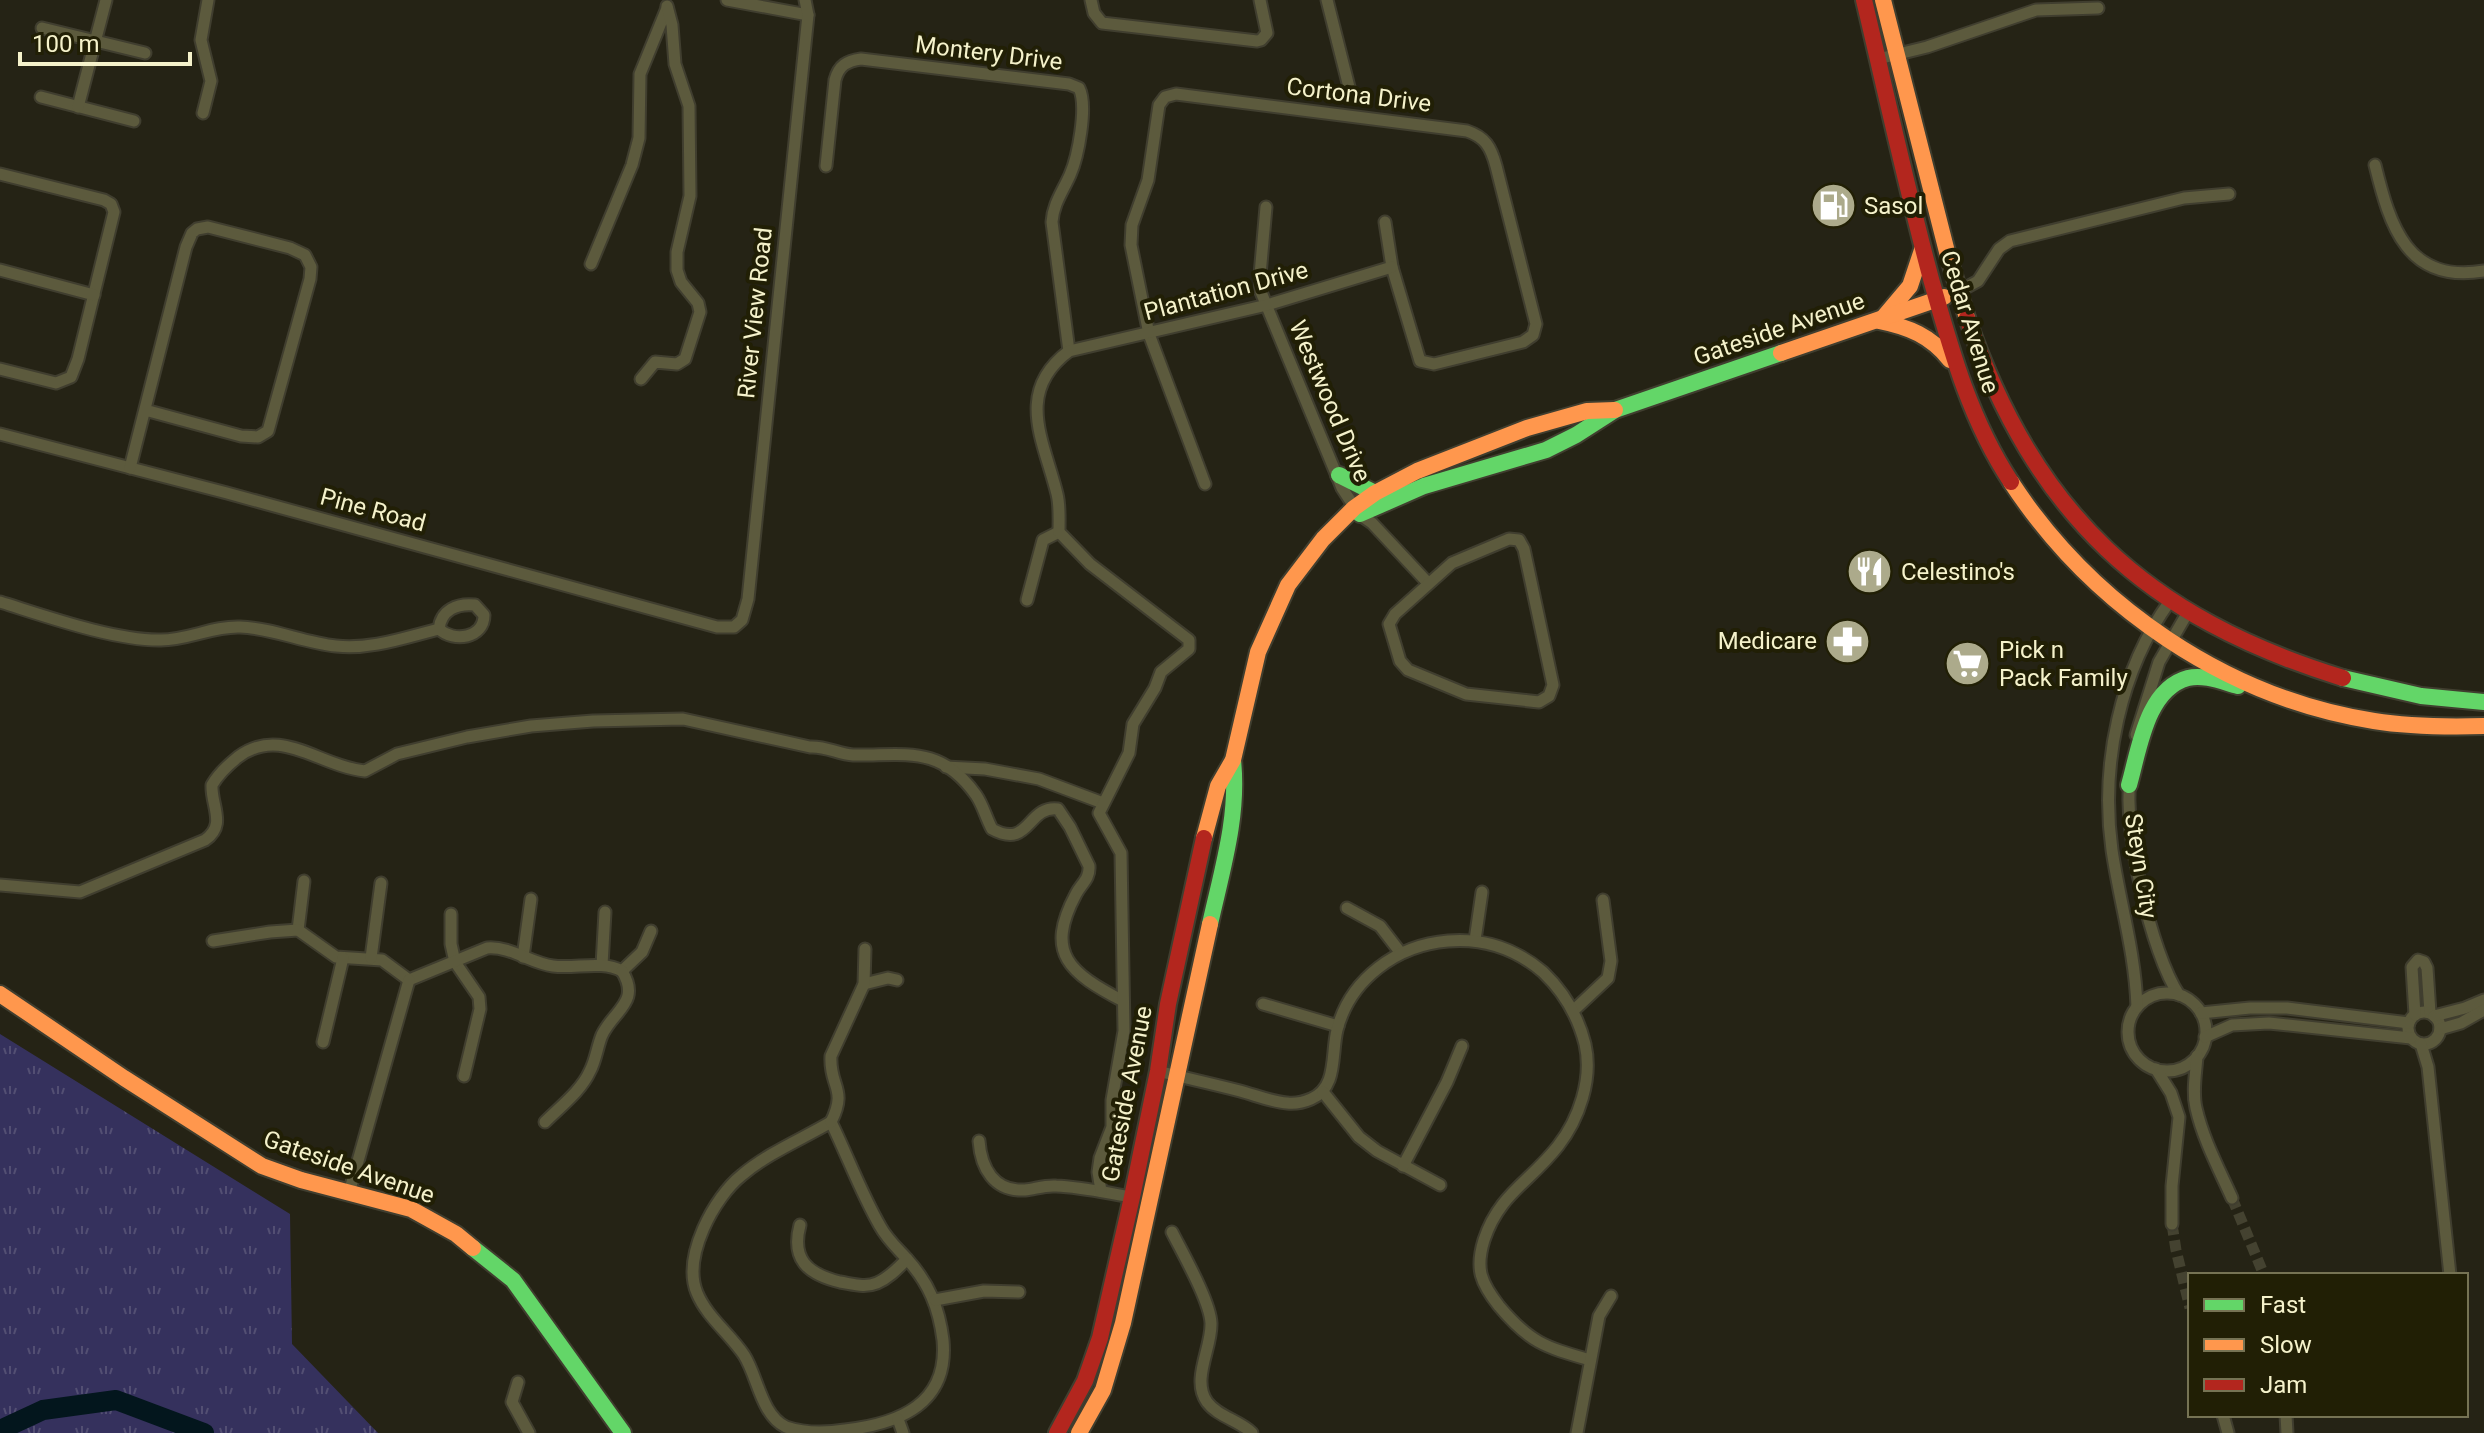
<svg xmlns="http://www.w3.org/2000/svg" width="2484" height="1433" font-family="Roboto,sans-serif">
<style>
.grass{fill:url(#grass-tufts)}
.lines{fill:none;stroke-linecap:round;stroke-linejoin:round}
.river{stroke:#03161d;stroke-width:20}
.street-tunnel{stroke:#444230;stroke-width:11;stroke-dasharray:11 5.5;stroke-linecap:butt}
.street-casing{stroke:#403e2f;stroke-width:15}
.fast-casing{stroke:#403e2f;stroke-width:20}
.slow-casing{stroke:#403e2f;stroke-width:20}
.jam-casing{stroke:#403e2f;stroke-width:20}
.street{stroke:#5c5a3d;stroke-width:11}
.fast{stroke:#63d668;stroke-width:16}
.slow{stroke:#ff974d;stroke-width:16}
.jam{stroke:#b3261e;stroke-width:16}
.labels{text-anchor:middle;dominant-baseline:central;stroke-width:8;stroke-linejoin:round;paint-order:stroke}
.street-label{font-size:24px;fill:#f5f2cb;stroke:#211f05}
.poi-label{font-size:24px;fill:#f5f2cb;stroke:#211f05;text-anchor:start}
</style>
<defs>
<pattern id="grass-tufts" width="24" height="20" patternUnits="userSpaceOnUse" patternTransform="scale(2)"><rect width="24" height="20" fill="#35315d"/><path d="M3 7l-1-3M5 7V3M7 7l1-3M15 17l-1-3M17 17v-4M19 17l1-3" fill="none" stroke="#534f73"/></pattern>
</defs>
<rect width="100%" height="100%" fill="#252315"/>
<!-- grass -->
<polygon class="grass" points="0,1034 290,1214 292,1344 378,1433 0,1433"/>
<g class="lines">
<!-- river -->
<polyline class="river" points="0,1430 43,1410 116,1400 204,1433"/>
<!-- street-tunnel -->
<g class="street-tunnel">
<polyline points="2232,1198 2264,1275"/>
<polyline points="2172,1224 2176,1250 2190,1308"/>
</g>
<defs>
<g id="street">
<polyline points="727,0 808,15"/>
<polyline points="1091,0 1094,13 1102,23 1257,41 1261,40 1267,33 1260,0"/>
<polyline points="1327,0 1350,91"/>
<polyline points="42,28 145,53"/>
<polyline points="1878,59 1927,47 2036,10 2098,8"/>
<polyline points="41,97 134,121"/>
<polyline points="78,107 106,0"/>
<polyline points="203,113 211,81 201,40 208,0"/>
<path d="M2375,165C2390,226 2407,284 2484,271"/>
<path d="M826,166L835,80C839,65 847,61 861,59L1069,84L1079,88C1088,106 1078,157 1070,175C1063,191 1053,204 1052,222L1069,351"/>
<polyline points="0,174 104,200 111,204 114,212 78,359 71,377 56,383 0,369"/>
<polyline points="1266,207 1260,275 1261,292 1342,488 1359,514 1372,523 1428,583"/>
<polyline points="591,264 632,165 639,138 640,74 667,8"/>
<polyline points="0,270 94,295"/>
<polyline points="1958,292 1978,281 1999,249 2010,241 2184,198 2229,194"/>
<polyline points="641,379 655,362 677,364 685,359 700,312 698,303 681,282 677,270 677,252 690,196 689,106 675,64 672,25 667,6"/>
<polyline points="0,434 227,493 717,627 734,627 742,620 748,599 808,15 805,0"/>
<polyline points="130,468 186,247 192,233 197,229 208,227 290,248 305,255 311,267 310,279 268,431 258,437 241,436 145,410"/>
<path d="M1205,484L1149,334L1131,245L1132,225L1148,180L1159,105L1165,97L1176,94L1467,131C1485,137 1491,147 1496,166L1536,324L1533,335L1523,342L1434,364L1420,361L1392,267L1385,222"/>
<polygon points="1509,539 1519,540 1524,549 1553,685 1549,696 1539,702 1466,694 1408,670 1400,661 1389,624 1395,614 1452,563"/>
<polyline points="1027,600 1043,540 1059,532"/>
<path d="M0,602C45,616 115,641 161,640C188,640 213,626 240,627C273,628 304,643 336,646C371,650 406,637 439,629C454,643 484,638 484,615L475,605C457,603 441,610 439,629"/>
<polyline points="2136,735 2159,662 2188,612"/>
<polyline points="946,767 985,769 1039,779 1103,803"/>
<path d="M2130,779C2123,829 2151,953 2179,995"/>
<path d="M0,885L80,892L205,840C227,825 211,806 212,785C219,773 228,765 238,757C281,725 318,766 365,771L397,754L467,737L531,726L593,721L683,719L810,747C826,746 838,754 853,755C904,756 940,744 976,795C983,805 986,818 992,829C1030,850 1027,805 1058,809L1070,827L1089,866C1090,879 1081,884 1076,894C1044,954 1070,973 1123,1001"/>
<polyline points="1347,908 1380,926 1400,952"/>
<polyline points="451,914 451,944 455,962 479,997 480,1009 464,1076"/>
<polyline points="298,930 304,881"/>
<polyline points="1475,940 1482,892"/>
<polyline points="213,941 270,932 298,930 336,957 382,960 409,980"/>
<polyline points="523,957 531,899"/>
<polyline points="371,958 381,883"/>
<polyline points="602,965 605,912"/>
<polyline points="622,971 642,952 651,931"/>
<path d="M409,980L487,948C511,946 530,963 553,966C576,969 601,960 622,971"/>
<polyline points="864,984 888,978 897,980"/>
<circle cx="2167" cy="1032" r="39"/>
<polyline points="1263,1004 1338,1026"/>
<path d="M2137,1007C2135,951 2120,904 2112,850C2100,765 2120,670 2170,601"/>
<polyline points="1574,1010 1608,978 1611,961 1603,900"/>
<circle cx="2424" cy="1028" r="16"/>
<polyline points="2201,1013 2250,1008 2287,1008 2409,1023"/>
<polyline points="2415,1015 2412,967 2418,960 2424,962 2427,968 2430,1013"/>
<polyline points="2434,1016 2465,1008 2484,1000"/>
<polyline points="2440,1029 2461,1023 2484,1010"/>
<polyline points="2205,1037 2232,1025 2269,1023 2411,1038"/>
<polyline points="323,1042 343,958"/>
<polyline points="2421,1044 2428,1067 2450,1275"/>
<path d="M2197,1056C2196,1073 2192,1091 2196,1108C2203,1139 2219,1169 2232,1198"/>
<polyline points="2156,1069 2171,1093 2179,1117 2172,1186 2172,1224"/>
<path d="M1158,1071C1185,1078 1213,1084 1240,1091C1255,1095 1272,1102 1287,1103C1295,1104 1304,1102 1311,1099C1338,1088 1331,1054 1337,1030C1350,979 1397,945 1448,941C1483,938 1516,949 1543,972C1564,992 1578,1016 1585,1044C1593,1079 1579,1119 1558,1146C1530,1182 1499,1194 1484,1240C1475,1269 1481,1283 1499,1306C1530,1343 1545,1347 1590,1360"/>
<polyline points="1323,1092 1359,1137 1377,1151 1440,1185"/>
<path d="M545,1122C561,1106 581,1091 590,1071C596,1060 597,1047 602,1035C614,1010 641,1002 622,971"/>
<path d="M831,1122C848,1157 861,1193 880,1226C887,1239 897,1248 907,1259C929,1283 939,1308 943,1340C949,1404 899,1424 845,1430C826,1433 804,1433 786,1427C761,1415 758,1377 744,1355C729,1333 707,1317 697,1293C682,1257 714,1197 742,1175C768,1153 802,1139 831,1122Z"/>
<path d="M831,1122C848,1088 829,1087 831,1056L864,984L865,949"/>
<path d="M979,1141C981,1168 994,1192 1025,1190C1035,1189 1045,1185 1056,1186C1082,1187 1107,1193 1132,1197"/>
<polyline points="1403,1166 1447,1082 1462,1046"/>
<path d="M1101,1191L1098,1172L1100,1158L1112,1127V1100L1124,1031L1121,853L1099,813L1129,753L1133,724L1155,688L1161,672L1189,649V640L1090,564L1059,532C1059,519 1060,506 1057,494C1044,441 1014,392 1069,351L1267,305L1392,267"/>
<polyline points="349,1193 409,980"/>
<path d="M800,1225C791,1259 807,1274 840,1282C853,1284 865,1288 877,1283C889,1278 898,1268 907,1259"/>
<path d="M1172,1232C1183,1254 1210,1301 1211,1323C1212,1348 1191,1380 1207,1402C1218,1417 1239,1420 1252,1433"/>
<polyline points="935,1300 984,1291 1019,1292"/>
<polyline points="518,1382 512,1402 529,1433"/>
<polyline points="2223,1415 2228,1433"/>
<polyline points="2286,1415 2287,1433"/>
<polyline points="898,1419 903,1433"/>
<polyline points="1577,1433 1599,1316 1611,1296"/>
</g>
<g id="fast">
<polyline points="1339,475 1375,493"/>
<polyline points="1360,514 1424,486 1546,450 1576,435 1615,410 1781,353"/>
<polyline points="2343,678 2421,696 2484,702"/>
<path d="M2129,785C2139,751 2146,689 2188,678C2204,674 2223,682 2238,686"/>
<path d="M1210,924C1222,870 1239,816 1233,760"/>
<polyline points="473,1248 513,1280 623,1433"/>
</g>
<g id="slow">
<polyline points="1883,0 1947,252 1967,318"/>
<polyline points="1883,318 1910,286 1922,250"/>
<path d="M1879,321C1909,327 1931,336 1950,360"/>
<polyline points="1781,353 1944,297"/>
<path d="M2011,482C2092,606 2227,698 2374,721C2411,727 2447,727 2484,726"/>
<polyline points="1204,838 1218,786 1233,760 1258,652 1288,585 1323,539 1354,508 1375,493 1417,471 1527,428 1587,411 1615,410"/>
<polyline points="0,994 124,1078 262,1166 301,1180 411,1209 456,1234 473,1248"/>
<polyline points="1079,1433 1103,1390 1123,1323 1210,924"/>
</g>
<g id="jam">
<path d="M1864,0C1886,93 1906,186 1931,279C1951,350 1970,420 2011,482"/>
<path d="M1967,318C2035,514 2145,617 2343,678"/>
<polyline points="1057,1433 1085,1381 1100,1338 1132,1197 1158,1071 1168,1004 1204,838"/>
</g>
</defs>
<!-- street casing -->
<use href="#street" class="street-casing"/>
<!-- fast casing -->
<use href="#fast" class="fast-casing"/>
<!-- slow casing -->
<use href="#slow" class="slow-casing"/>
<!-- jam casing -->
<use href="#jam" class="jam-casing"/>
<!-- street -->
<use href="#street" class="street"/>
<!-- fast -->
<use href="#fast" class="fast"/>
<!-- slow -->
<use href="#slow" class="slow"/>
<!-- jam -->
<use href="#jam" class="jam"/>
</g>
<!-- icons -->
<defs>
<symbol id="fuel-disc" viewBox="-11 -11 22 22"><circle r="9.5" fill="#acaa8b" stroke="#211f05"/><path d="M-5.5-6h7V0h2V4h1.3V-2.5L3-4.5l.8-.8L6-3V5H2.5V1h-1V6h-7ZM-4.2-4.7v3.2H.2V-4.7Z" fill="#fff"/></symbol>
<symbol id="restaurant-disc" viewBox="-11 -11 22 22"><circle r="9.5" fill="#acaa8b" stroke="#211f05"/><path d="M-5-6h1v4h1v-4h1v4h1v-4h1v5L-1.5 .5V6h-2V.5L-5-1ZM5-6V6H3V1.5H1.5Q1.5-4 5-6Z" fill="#fff"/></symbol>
<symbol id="pharmacy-disc" viewBox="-11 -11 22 22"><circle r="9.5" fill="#acaa8b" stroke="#211f05"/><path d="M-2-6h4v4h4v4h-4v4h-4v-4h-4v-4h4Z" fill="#fff"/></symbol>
<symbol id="supermarket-disc" viewBox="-11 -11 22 22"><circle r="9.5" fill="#acaa8b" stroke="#211f05"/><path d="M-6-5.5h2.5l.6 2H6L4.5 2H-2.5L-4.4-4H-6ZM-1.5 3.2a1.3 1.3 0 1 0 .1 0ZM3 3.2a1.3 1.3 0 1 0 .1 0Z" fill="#fff"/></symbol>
</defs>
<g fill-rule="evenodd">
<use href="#fuel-disc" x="1808" y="180" width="51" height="51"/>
<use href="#restaurant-disc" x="1844" y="546" width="51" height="51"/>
<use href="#pharmacy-disc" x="1822" y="616" width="51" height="51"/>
<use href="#supermarket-disc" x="1942" y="638" width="51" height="51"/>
</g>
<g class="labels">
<!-- street labels -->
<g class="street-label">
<text transform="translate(989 53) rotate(7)">Montery Drive</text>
<text transform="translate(1359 95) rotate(7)">Cortona Drive</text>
<text transform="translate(1226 291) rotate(-15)">Plantation Drive</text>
<text transform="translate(755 313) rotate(-84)">River View Road</text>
<text transform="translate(1970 322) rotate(73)">Cedar Avenue</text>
<text transform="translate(1779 329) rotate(-19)">Gateside Avenue</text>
<text transform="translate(1330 401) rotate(67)">Westwood Drive</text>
<text transform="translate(373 510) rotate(15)">Pine Road</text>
<text transform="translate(2141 866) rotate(81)">Steyn City</text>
<text transform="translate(1127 1094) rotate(-79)">Gateside Avenue</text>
<text transform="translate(349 1167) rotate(19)">Gateside Avenue</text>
</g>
<!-- poi labels -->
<g class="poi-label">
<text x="1864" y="206">Sasol</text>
<text x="1901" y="572">Celestino's</text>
<text x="1817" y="641" text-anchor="end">Medicare</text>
<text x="1999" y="650">Pick n<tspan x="1999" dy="28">Pack Family</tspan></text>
</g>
</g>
<!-- legend -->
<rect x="2188" y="1273" width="280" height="144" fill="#211f05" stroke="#767354" stroke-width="2"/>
<rect x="2204" y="1299" width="40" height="12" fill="#63d668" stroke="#767354" stroke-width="2"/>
<text x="2260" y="1313" font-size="24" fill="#f5f2cb">Fast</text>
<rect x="2204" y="1339" width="40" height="12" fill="#ff974d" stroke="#767354" stroke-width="2"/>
<text x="2260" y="1353" font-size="24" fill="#f5f2cb">Slow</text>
<rect x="2204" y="1379" width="40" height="12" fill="#b3261e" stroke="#767354" stroke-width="2"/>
<text x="2260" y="1393" font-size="24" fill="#f5f2cb">Jam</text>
<!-- scale -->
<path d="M20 52v12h170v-12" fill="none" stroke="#f5f2cb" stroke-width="4"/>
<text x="32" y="52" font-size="24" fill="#f5f2cb" stroke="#211f05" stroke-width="6" paint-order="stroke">100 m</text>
</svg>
